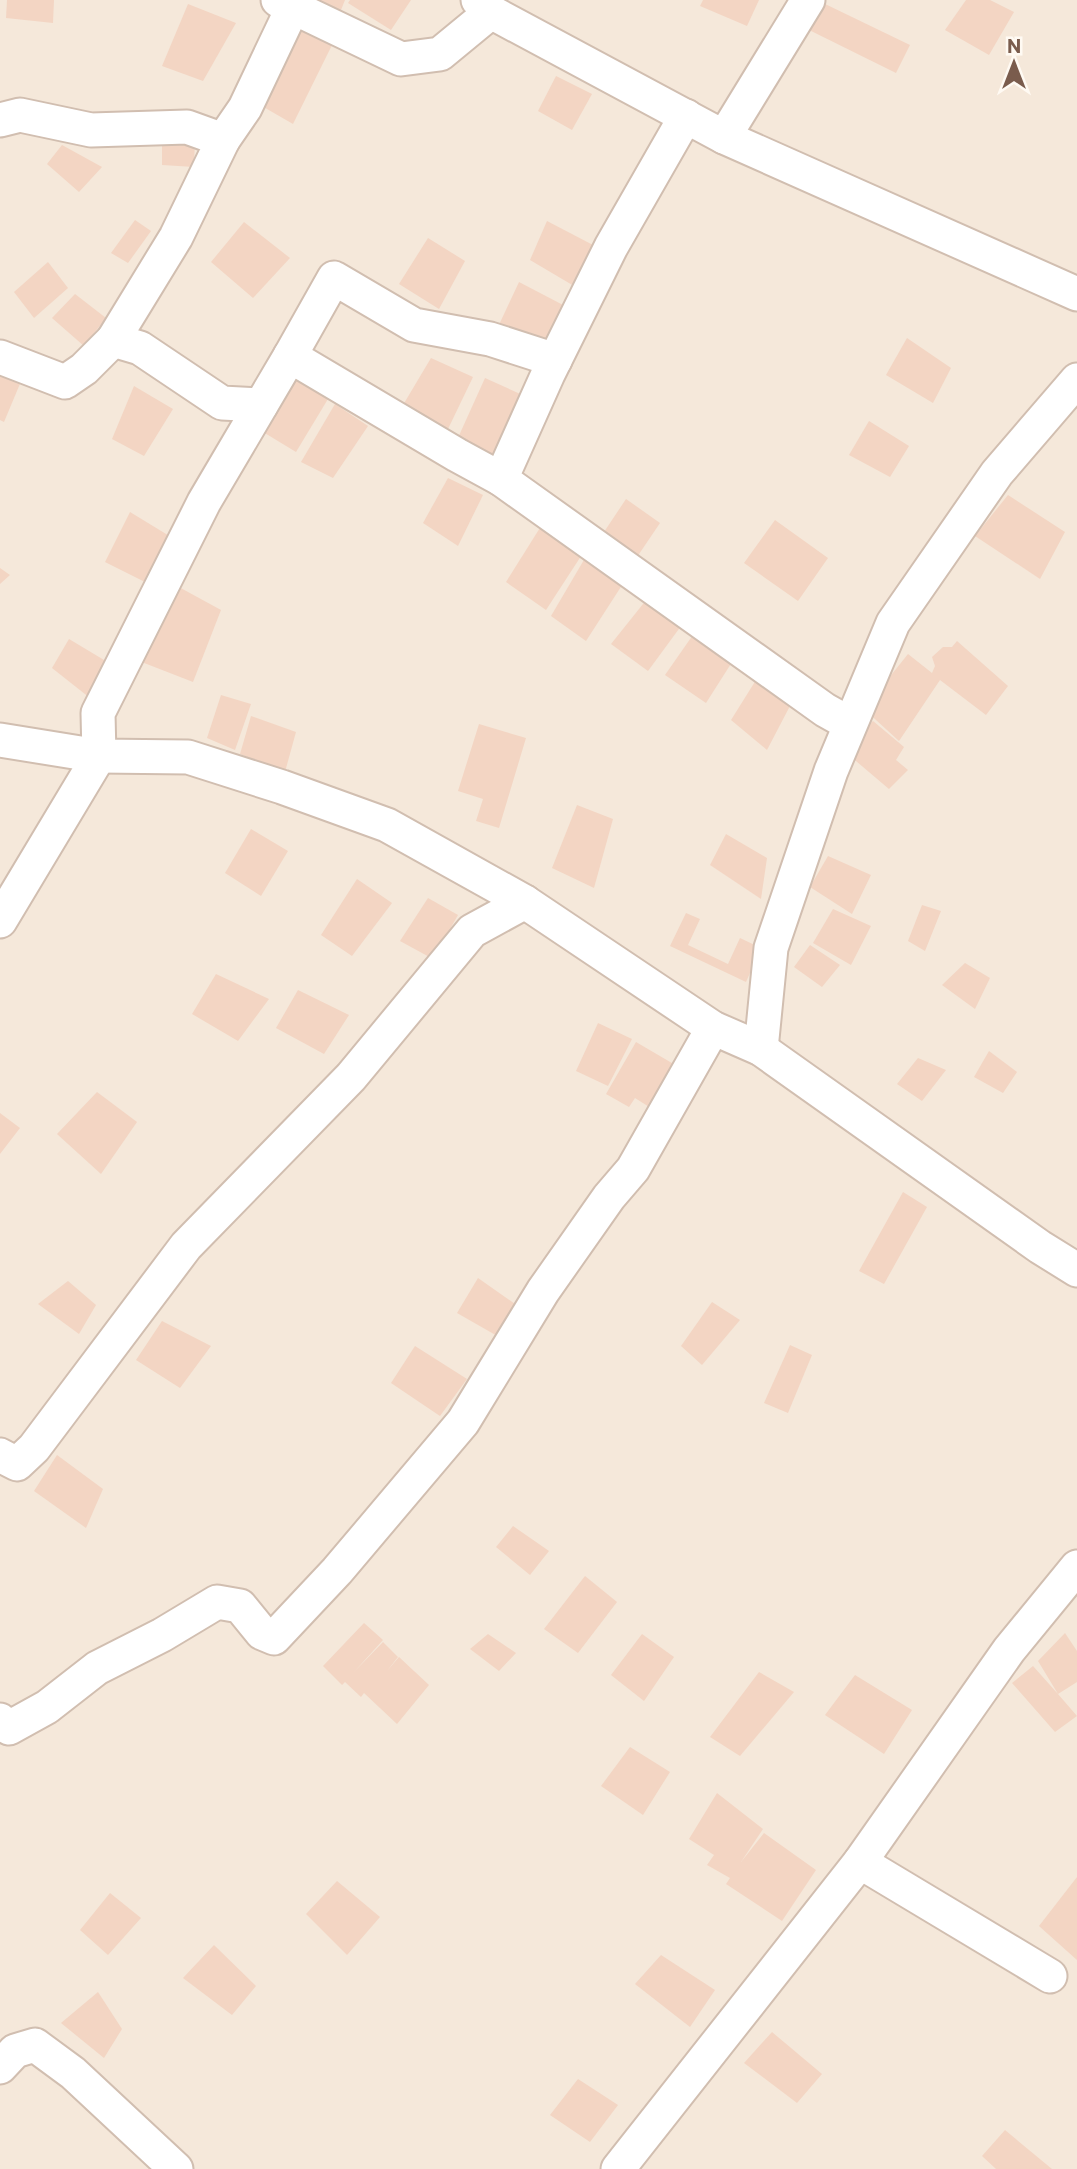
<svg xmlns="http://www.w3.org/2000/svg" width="1077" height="2169" font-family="Commissioner,sans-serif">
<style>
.residential{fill:#f5e8da}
.building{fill:#f3d5c3}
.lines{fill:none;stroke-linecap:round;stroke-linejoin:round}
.minor-casing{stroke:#d1beb0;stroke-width:37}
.minor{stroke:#fff;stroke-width:33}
</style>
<rect width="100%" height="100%" fill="#fdf6ec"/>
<!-- residential -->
<rect class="residential" x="0" y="0" width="1077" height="2169"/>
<!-- building -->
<g class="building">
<polygon points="7,0 54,0 53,23 6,18"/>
<polygon points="314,0 345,0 341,10"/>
<polygon points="350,0 411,0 391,30 348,3"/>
<polygon points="703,0 759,0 747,26 700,6"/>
<polygon points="966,0 990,0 1014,12 989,55 945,30"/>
<polygon points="821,2 910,45 896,73 803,27"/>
<polygon points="188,4 236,23 203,81 162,66"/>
<polygon points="292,22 334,41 293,124 253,101"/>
<polygon points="556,76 592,94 572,130 538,111"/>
<polygon points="162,137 195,139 194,167 162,165"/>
<polygon points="62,145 102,167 79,192 47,164"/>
<polygon points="135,220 151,231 128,263 111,253"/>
<polygon points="547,221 593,245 574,286 530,260"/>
<polygon points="244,222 290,258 253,298 211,262"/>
<polygon points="428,238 465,261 439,309 399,284"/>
<polygon points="48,262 68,288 34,318 14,292"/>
<polygon points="519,282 565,306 544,343 497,329"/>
<polygon points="75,294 106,318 84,346 52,318"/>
<polygon points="907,338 951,368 933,403 886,375"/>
<polygon points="431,358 473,377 448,429 403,405"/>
<polygon points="0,371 22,379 4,422 0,420"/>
<polygon points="287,372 331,394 296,452 253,426"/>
<polygon points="485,378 527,397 498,459 457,440"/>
<polygon points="134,386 173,409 144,456 112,439"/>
<polygon points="335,404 368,426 333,478 301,462"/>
<polygon points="869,421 909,446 890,477 849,455"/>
<polygon points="448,478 483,495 458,546 423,523"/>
<polygon points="1008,495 1065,532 1040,579 975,536"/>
<polygon points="626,499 660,523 635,560 604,532"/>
<polygon points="130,512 171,537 145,582 105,562"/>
<polygon points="775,520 828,558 798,601 744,563"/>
<polygon points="543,523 585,550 546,610 506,582"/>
<polygon points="588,553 626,579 586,641 551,616"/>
<polygon points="0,568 10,575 0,584"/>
<polygon points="177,586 221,610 193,682 139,661"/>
<polygon points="651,594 684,622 648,671 611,644"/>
<polygon points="695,632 734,659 706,703 665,675"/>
<polygon points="69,639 109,663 90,698 52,668"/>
<polygon points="957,641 1008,686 986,715 940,680 899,741 864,709 908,654 932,673 935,666 932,657 943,647 952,647"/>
<polygon points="756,680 791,704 767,750 731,720"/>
<polygon points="221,695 251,704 235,750 207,738"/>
<polygon points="251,716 296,732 285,772 240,754"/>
<polygon points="873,721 904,747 896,760 908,770 889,789 843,750"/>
<polygon points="479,724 526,738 499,828 476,821 483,799 458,791"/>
<polygon points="577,805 613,819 594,888 552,868"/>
<polygon points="251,829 288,851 261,896 225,873"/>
<polygon points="726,834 767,858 761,899 710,865"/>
<polygon points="828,856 871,875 852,914 810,887"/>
<polygon points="357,879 392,903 352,956 321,935"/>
<polygon points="428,898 458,915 433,959 400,941"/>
<polygon points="922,905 941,911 925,951 908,941"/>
<polygon points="833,909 871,926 851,965 813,943"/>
<polygon points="686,913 700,919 688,945 728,964 740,938 761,948 746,982 670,946"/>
<polygon points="810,945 840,965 822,987 794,967"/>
<polygon points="965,963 990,978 975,1009 942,985"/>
<polygon points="216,974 269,999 238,1041 192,1014"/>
<polygon points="298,990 349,1015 324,1054 276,1028"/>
<polygon points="598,1023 632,1039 608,1086 576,1071"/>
<polygon points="636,1042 677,1066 654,1110 635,1098 629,1107 606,1094"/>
<polygon points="989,1051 1017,1072 1003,1093 974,1077"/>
<polygon points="918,1058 946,1070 922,1101 897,1084"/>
<polygon points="97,1092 137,1122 101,1174 57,1134"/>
<polygon points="0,1113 20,1128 0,1154"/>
<polygon points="903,1192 927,1207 884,1284 859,1271"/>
<polygon points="478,1278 518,1306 499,1337 457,1313"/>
<polygon points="68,1281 96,1305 79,1334 38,1304"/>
<polygon points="712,1302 740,1320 702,1365 681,1346"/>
<polygon points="162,1321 211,1346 180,1388 136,1360"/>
<polygon points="790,1345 812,1355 788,1413 764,1403"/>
<polygon points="415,1346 467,1379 440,1416 391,1383"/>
<polygon points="57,1455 103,1489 86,1528 34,1491"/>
<polygon points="513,1526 549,1551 530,1575 496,1547"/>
<polygon points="585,1576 617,1602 578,1653 544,1629"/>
<polygon points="364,1623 383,1640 354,1672 383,1642 398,1657 387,1671 399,1657 429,1685 397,1724 364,1693 361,1697 345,1682 342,1685 323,1666"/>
<polygon points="1065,1633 1077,1651 1077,1682 1058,1694 1077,1716 1055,1732 1012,1683 1033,1666 1058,1694 1038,1661"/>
<polygon points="488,1634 516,1653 499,1671 470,1649"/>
<polygon points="642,1634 674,1657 644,1701 611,1675"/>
<polygon points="759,1672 794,1692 740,1756 710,1737"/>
<polygon points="855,1675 912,1710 884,1754 825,1715"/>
<polygon points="630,1747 670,1772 643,1815 601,1786"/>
<polygon points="717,1793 763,1829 741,1862 764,1833 816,1870 782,1921 726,1884 730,1878 707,1865 714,1855 689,1839"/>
<polygon points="1077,1877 1077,1960 1039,1926"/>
<polygon points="337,1881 380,1917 347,1955 306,1914"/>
<polygon points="110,1893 141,1918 108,1955 80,1930"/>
<polygon points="214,1945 256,1986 232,2015 183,1978"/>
<polygon points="661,1955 715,1990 690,2027 635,1984"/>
<polygon points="98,1992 122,2029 104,2058 61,2023"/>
<polygon points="772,2032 822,2074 797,2103 744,2063"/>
<polygon points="578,2079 618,2105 590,2142 550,2115"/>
<polygon points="1005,2130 1052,2169 996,2169 982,2156"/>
</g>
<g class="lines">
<defs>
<g id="minor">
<polyline points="278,0 401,59 440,54 491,12"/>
<polyline points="478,0 491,12 724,137 1077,294"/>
<polyline points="686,116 611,247 548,374 501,479 825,710 850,724"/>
<polyline points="0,120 20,115 91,130 187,127 223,140 176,237 113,340 84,369 65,382 0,357"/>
<polyline points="724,137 808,0"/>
<polyline points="223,140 245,108 293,7"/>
<polyline points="113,340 140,348 222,403 261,405"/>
<polyline points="501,479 457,455 290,356 334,278 414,325 490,339 555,360"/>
<polyline points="0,740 99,756 188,757 282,787 387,825 525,902 713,1028 761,1049 1040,1247 1077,1270"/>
<polyline points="0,921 99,756 98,713 204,502 290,356"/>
<polyline points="761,1049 771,948 831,771 893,623 997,473 1077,380"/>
<polyline points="0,1455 17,1464 34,1448 186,1246 351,1077 472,931 525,902"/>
<polyline points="0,1720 9,1728 47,1707 97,1668 162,1635 217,1602 240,1606 262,1633 274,1638 337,1571 463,1422 543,1291 609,1197 633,1169 713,1028"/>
<polyline points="860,1862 1050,1976"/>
<polyline points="0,2067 15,2051 35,2045 73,2073 176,2169"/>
<polyline points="618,2169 860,1862 1009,1650 1077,1567"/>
</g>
</defs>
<!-- minor casing -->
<use href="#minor" class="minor-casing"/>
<!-- minor -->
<use href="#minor" class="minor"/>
</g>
<!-- north arrow -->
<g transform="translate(1014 63)" stroke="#fffaf3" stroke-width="5" paint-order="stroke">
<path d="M0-5L12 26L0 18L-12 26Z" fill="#7a5c4d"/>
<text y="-10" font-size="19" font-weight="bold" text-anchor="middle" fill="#7a5c4d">N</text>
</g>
</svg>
